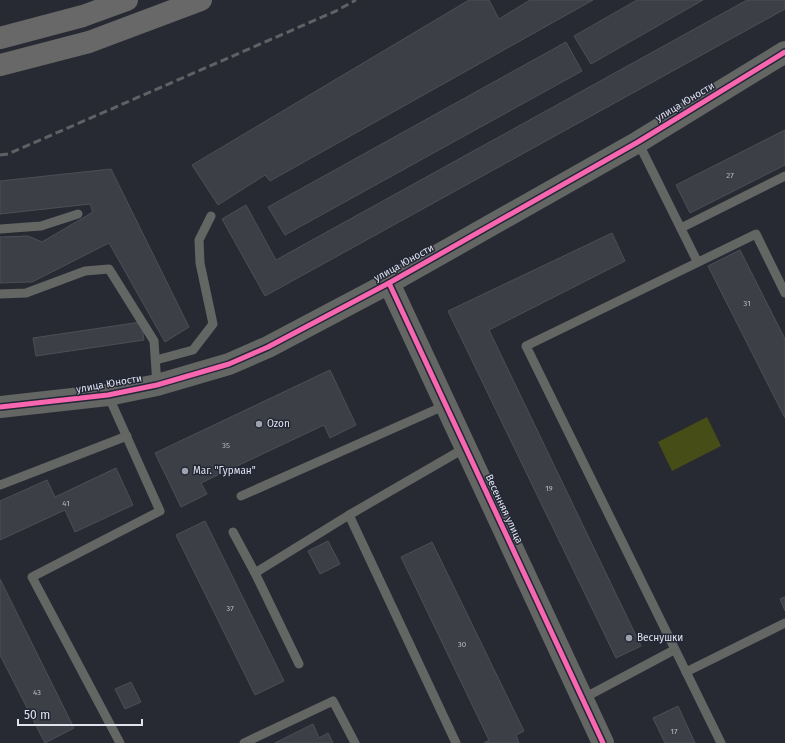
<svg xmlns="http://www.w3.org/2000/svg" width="785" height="743" font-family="'Fira Sans',sans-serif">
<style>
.green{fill:#464d17}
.building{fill:#3c3f45;stroke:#4d4f57}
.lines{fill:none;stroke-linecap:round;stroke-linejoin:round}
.service{stroke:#646664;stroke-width:9}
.tertiary{stroke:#646664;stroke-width:22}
.secondary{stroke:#686868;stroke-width:22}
.rail{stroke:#606165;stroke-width:3;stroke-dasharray:8 4;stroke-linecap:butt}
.cycleway-casing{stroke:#232736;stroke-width:8}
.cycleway{stroke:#f766af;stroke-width:5}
.poi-dot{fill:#9fa2ac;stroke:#232736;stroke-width:1.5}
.labels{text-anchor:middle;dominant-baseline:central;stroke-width:3;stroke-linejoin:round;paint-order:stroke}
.number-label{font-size:8px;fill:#b7bac3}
.street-label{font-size:10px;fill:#e0e3ed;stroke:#232736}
.poi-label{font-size:10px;fill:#e0e3ed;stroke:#232736;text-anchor:start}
</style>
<rect width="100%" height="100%" fill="#272a32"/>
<!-- green -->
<polygon class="green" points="707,417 721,446 672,471 658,442"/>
<!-- building -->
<g class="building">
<polygon points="469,0 489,0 499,19 530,0 593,0 270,181 265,175 218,205 192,165"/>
<polygon points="637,0 703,0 591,64 574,36"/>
<polygon points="747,0 785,0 785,9 265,296 222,219 246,205 276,260"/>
<polygon points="566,42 582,71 285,235 268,207"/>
<polygon points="785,130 785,165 690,213 676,185"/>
<polygon points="111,169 189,327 165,342 109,243 32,282 0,283 0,237 28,236 42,242 93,212 90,204 0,214 0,181"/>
<polygon points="612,233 625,261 489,330 641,646 616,658 448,311"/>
<polygon points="740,250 785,339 785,418 708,266"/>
<polygon points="141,322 144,340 36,356 33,338"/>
<polygon points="330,370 356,425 330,438 324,425 201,483 207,494 181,507 155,453"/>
<polygon points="116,468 133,505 75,532 65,510 0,540 0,501 47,480 55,497"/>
<polygon points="205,521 284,681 255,695 176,535"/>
<polygon points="328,541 340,564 320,574 308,551"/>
<polygon points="432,542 524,731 516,735 519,743 484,743 489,740 401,557"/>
<polygon points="0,579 74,728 45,743 0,655"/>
<polygon points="785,597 785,611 780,599"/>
<polygon points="131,682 141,702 125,709 115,689"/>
<polygon points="678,706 695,743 665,743 653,718"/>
<polygon points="313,724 319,738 328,733 333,743 275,743"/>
</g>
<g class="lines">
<!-- service -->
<g class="service">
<polyline points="638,142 697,261"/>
<polyline points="681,228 785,176"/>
<polyline points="0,229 41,226 78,214"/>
<polyline points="0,294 26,293 85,271 109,269 154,341 157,385"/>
<polyline points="156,360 193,350 213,324 200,263 199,240 211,216"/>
<polyline points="108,395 160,511 32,577 120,743"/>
<polyline points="0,485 127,436"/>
<polyline points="241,496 446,405"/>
<polyline points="349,515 456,743"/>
<polyline points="233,532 255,573 299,664"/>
<polyline points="255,573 349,515 465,448"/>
<polyline points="686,672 785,623"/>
<polyline points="582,699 674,650"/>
<polyline points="244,743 333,701 355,743"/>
<polyline points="721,743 526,346 756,234 785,293"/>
</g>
<!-- tertiary -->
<g class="tertiary">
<polyline points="389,283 603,743"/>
<polyline points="0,407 108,395 157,385 229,364 268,347 389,283 638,142 785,52"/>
</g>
<!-- secondary -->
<g class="secondary">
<polyline points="0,38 83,16 127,0"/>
<polyline points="0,65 89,42 201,0"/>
</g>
<!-- rail -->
<polyline class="rail" points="0,155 8,154 336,11 356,0"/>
<defs>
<g id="cycleway">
<polyline points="389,283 603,743"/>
<polyline points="0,407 108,395 157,385 229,364 268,347 389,283 638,142 785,52"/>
</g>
</defs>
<!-- cycleway casing -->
<use href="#cycleway" class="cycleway-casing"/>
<!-- cycleway -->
<use href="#cycleway" class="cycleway"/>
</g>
<!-- markers -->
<g class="poi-dot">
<circle cx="259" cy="424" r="4"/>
<circle cx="185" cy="471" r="4"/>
<circle cx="629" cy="638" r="4"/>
</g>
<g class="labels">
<!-- number labels -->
<g class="number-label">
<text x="730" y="175">27</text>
<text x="747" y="303">31</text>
<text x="226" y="445">35</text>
<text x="549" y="488">19</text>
<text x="66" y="503">41</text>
<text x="230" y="608">37</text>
<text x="462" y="644">30</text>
<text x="37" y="692">43</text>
<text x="674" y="731">17</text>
</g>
<!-- street labels -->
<g class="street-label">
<text transform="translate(685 102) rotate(-31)">улица Юности</text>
<text transform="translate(404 263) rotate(-29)">улица Юности</text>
<text transform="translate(109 384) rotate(-10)">улица Юности</text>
<text transform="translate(504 509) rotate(65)">Весенняя улица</text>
</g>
<!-- poi labels -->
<g class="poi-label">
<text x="267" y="424">Ozon</text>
<text x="193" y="471">Маг. "Гурман"</text>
<text x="637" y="638">Веснушки</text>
</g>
</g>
<!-- scale -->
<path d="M18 719v6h124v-6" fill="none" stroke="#e0e3ed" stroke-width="2"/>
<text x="24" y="719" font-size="12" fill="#e0e3ed" stroke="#232736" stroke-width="3" paint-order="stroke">50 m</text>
</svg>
